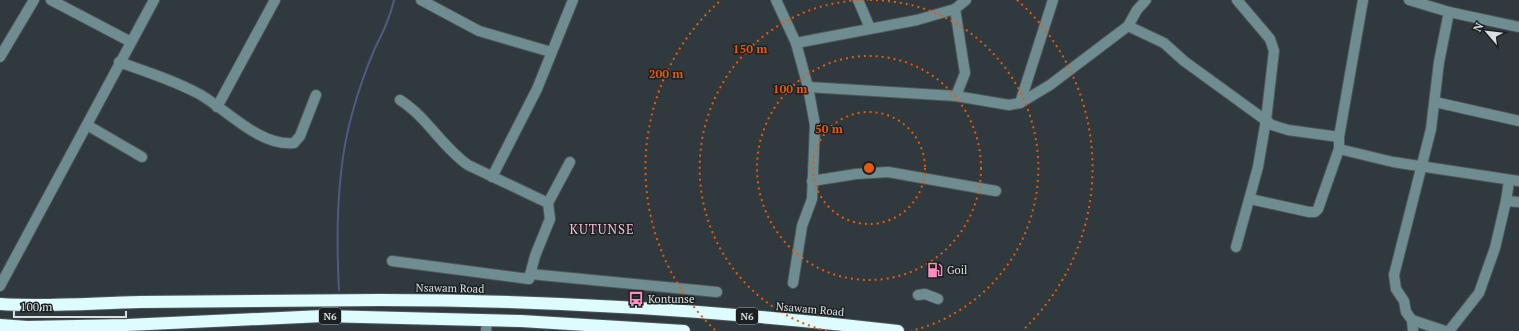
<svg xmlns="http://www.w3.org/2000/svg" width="1519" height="331" font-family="'PT Serif',serif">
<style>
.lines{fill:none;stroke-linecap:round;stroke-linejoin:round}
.stream{stroke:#525886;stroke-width:2}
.minor-casing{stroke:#4f575c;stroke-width:12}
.highway-casing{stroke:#4f575c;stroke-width:14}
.minor{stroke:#6f8d90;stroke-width:10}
.highway{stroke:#defbfe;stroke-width:12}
.ring{fill:none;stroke:#e8590c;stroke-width:2;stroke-dasharray:2 4}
.labels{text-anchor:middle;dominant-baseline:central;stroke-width:3;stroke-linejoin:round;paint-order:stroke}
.shield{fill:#1b2022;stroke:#a1a6a8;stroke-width:1}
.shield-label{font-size:10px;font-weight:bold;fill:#dae0e2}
.poi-label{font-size:11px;fill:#dae0e2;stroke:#1b2022;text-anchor:start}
.street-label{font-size:11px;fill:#dae0e2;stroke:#1b2022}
.quarter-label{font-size:13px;letter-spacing:1px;fill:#f9b9d3;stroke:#1b2022}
.centre{fill:#e8590c;stroke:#1b2022;stroke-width:2}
.ring-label{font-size:12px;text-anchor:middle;font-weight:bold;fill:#e8590c;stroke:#1b2022;stroke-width:3;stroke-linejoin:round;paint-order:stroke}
</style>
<rect width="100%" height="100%" fill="#30393e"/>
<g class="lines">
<!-- stream -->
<path class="stream" d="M339,290C336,235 337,167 352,114C358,92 366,69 375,48C383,32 390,18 394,0"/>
<defs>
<g id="minor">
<polyline points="51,0 131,42"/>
<polyline points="421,0 479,31 551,52"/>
<polyline points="776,0 796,43 808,87 815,125 812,199 802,226 793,283"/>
<polyline points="858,0 870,28"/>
<polyline points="1409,0 1449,12 1519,27"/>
<polyline points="955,9 965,73 956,96"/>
<polyline points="1128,26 1164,43 1184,61 1272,125 1288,130 1339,137"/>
<polyline points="796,43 917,20 955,9 966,0"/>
<polyline points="0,57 34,0"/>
<path d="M119,62C147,72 176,81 201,95C228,111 261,147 294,143L300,136L316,95"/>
<polyline points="808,87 956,96 1009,105 1020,103 1050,85 1128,26 1137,10 1146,0"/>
<polyline points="1435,102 1519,121"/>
<polyline points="1020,103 1053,0"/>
<polyline points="217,107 275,0"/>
<polyline points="87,125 142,157"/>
<polyline points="1339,149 1393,162 1519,181"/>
<polyline points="492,177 537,89 573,0"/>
<polyline points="812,181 856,174 888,172 996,191"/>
<polyline points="1250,199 1309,212 1315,212 1318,209 1339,149 1339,137 1363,0"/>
<polyline points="1506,201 1519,202"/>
<polyline points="548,203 570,162"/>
<polyline points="1236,247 1258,167 1266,120 1274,51 1270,39 1237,0"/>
<path d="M392,261L529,279L535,256L550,219L548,203L468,165C442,147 427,117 400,100"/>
<polyline points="530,274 717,292"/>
<polyline points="0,286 154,0"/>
<polyline points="918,295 925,294 938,299"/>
<polyline points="1412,320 1413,331"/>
<polyline points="486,331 487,320"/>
<polyline points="1445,331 1412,320 1406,312 1404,301 1396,289 1394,275 1431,129 1439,62 1449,12"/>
<polyline points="1449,331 1479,293 1495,248 1506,201 1509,181"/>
</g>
<g id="highway">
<path d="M0,304C47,307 93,303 140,302C220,301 300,300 380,300C553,300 726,311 898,331"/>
<polyline points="0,325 27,327 127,325 323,316 521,321 684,331"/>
</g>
</defs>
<!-- minor casing -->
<use href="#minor" class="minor-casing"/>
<!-- highway casing -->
<use href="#highway" class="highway-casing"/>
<!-- minor -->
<use href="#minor" class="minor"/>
<!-- highway -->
<use href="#highway" class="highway"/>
</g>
<!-- distance rings -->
<g class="ring">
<circle cx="869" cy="168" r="56"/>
<circle cx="869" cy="168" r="112"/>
<path d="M827 331A168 168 0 0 1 868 0M870 0A168 168 0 0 1 911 331"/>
<path d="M715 330A224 224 0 0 1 721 0M1017 0A224 224 0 0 1 1023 330"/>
</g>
<!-- icons -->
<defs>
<symbol id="fuel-bare" viewBox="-9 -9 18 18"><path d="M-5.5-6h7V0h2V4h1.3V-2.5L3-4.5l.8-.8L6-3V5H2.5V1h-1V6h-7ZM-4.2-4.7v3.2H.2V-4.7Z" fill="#fd8ebf" stroke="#1b2022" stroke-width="2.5" paint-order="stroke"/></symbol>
<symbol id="bus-bare" viewBox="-9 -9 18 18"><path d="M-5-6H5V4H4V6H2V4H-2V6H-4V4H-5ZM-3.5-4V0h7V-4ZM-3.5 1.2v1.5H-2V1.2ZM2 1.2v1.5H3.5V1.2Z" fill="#fd8ebf" stroke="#1b2022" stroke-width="2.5" paint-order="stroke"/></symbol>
</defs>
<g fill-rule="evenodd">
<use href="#fuel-bare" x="924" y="259" width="22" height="22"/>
<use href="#bus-bare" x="625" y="288" width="22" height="22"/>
</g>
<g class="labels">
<!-- shield labels -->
<g class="shield">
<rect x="319" y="308" width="22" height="16" rx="3"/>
<rect x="736" y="308" width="22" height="16" rx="3"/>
</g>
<g class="shield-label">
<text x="330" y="316">N6</text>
<text x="747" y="316">N6</text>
</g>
<!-- poi labels -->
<g class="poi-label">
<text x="947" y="270">Goil</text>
<text x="648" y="299">Kontunse</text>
</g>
<!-- street labels -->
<g class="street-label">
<text transform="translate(450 288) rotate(1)">Nsawam Road</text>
<text transform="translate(810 309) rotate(5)">Nsawam Road</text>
</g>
<!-- quarter labels -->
<g class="quarter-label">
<text x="602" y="229">KUTUNSE</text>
</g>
</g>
<circle cx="869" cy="168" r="6" class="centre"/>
<g class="ring-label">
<text x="750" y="53">150 m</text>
<text x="666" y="78">200 m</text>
<text x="790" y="93">100 m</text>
<text x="829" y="133">50 m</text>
</g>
<!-- north arrow -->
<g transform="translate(1487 32) rotate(298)" stroke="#1b2022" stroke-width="3" paint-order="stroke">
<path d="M0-3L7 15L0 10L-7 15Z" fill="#dae0e2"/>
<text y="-6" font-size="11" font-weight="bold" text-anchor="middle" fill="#dae0e2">N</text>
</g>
<!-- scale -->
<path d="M14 311v6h112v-6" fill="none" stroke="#dae0e2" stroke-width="2"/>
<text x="20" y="311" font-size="12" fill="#dae0e2" stroke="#1b2022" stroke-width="3" paint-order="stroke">100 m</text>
</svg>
